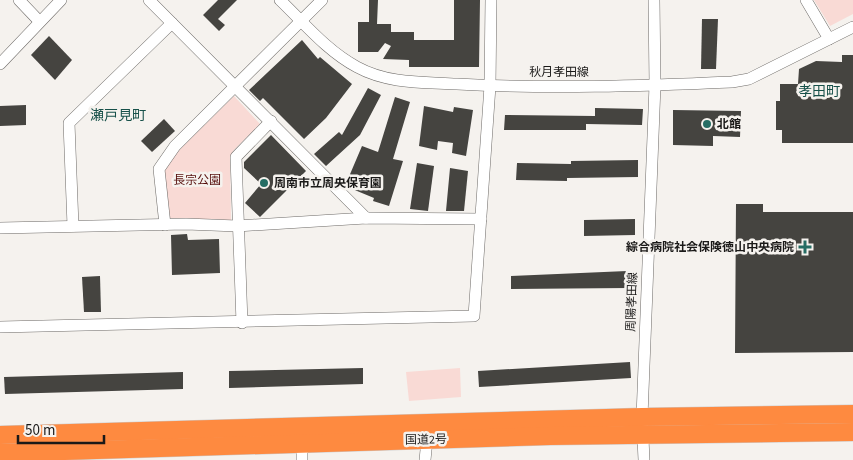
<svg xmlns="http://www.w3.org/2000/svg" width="853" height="460" font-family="'Source Sans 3','Noto Sans JP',sans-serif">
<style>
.green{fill:#f9dad5}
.building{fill:#454440}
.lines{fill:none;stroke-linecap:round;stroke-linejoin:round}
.minor-casing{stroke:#6e6b68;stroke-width:12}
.highway-casing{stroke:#cdcccc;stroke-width:19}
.minor{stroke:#fff;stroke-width:11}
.highway{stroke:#fe8a40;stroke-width:18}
.poi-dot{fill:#256d64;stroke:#f5f2ee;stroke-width:2}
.labels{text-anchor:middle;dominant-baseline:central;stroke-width:5;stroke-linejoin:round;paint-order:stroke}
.street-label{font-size:12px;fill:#1a1918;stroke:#f5f2ee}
.poi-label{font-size:12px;font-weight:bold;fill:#1a1918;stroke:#f5f2ee;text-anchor:start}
.park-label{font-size:12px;fill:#560e0c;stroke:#f5f2ee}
.neighbourhood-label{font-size:14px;fill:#165049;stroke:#f5f2ee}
</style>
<rect width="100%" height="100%" fill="#f5f2ee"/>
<!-- green -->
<g class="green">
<polygon points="814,0 853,0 853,14 830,26"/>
<polygon points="234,96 260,124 233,151 230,159 231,220 168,218 163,171 174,155"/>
<polygon points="460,368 461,397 409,401 406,372"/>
</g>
<!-- building -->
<g class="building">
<polygon points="218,0 237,0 218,19 225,25 219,31 203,15"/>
<polygon points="369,0 378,0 377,24 391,24 391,32 414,32 414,40 454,40 454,0 480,0 479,67 409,67 409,60 383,59 391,46 385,43 378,52 358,52 358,22 369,22"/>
<polygon points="702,19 718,19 716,69 701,69"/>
<polygon points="49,36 72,60 55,80 31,55"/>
<polygon points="302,40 318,59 320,57 352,84 326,118 304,139 263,98 260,101 249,90"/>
<polygon points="842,55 853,55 853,143 782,143 782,130 776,130 776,101 780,101 780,84 798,84 799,69 816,61 842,62"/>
<polygon points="368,88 381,95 360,135 326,166 314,154 339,132 342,135"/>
<polygon points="395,97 410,102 393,159 403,161 389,206 373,201 374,198 345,186 362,146 378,152"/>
<polygon points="26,105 26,125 0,126 0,106"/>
<polygon points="424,106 453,112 454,107 473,110 466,156 452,153 453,143 438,141 437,150 419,146"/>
<polygon points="595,108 643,109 642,125 586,124 586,130 504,130 505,115 595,116"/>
<polygon points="673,110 741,111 740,137 713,136 713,146 673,145"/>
<polygon points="164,119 175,131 152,152 141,141"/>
<polygon points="271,135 306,171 260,217 245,203 261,184 244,168 244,162"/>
<polygon points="638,160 638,177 567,178 567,181 516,180 517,163 571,164 571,161"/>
<polygon points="417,163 434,166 428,211 410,209"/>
<polygon points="450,168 468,171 464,211 446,211"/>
<polygon points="736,204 763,204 763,212 853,212 853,352 735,353"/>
<polygon points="635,219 635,235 584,236 584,220"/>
<polygon points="187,234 188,240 219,239 220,273 172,275 171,235"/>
<polygon points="627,271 628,288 511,289 511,276"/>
<polygon points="100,276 101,312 84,312 82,277"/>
<polygon points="630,362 631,378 479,387 478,371"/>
<polygon points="363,368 363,384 229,388 229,371"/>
<polygon points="183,372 183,389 5,394 4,377"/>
</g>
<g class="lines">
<defs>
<g id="minor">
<polyline points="19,0 39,21"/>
<polyline points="149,0 366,218"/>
<path d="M280,0C304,23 327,51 357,67C388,84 423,82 457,84C548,89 641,86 732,82L749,79L853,27"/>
<polyline points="806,0 829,39"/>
<polyline points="0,64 61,0"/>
<polyline points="165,225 159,169 175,146 322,0"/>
<polyline points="73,226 69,123 172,23"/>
<polyline points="0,228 186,224 237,226 366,218 481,219"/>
<polyline points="242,323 236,157 271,121"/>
<polyline points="0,327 474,316 490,86 491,0"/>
<polyline points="302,460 302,445"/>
<polyline points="425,460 427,440"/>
<polyline points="644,460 642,417 655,85 654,0"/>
</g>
<g id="highway">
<polyline points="0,435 642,417 853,414"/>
<polyline points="0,453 550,436 853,432"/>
</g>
</defs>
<!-- minor casing -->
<use href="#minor" class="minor-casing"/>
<!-- highway casing -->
<use href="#highway" class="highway-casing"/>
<!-- minor -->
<use href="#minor" class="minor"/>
<!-- highway -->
<use href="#highway" class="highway"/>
</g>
<!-- markers -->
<g class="poi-dot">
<circle cx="707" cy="124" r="5"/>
<circle cx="264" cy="183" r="5"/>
<path d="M802.5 239.5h5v5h5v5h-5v5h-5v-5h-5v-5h5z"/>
</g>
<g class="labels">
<!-- street labels -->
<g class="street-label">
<text x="559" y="72">秋月孝田線</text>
<text transform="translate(632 302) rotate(-88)">周陽孝田線</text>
<text transform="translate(426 440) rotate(-1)">国道2号</text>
</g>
<!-- poi labels -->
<g class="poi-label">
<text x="717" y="124">北館</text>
<text x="274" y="183">周南市立周央保育園</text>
<text x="794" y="247" text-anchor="end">綜合病院社会保険徳山中央病院</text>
</g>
<!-- park labels -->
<g class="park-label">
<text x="197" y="180">長宗公園</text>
</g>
<!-- neighbourhood labels -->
<g class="neighbourhood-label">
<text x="819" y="92">孝田町</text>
<text x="118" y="116">瀬戸見町</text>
</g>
</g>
<!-- scale -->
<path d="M18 435v8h86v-8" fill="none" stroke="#1a1918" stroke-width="2.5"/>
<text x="25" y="435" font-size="15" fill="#1a1918" stroke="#f5f2ee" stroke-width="4" paint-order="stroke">50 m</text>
</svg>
